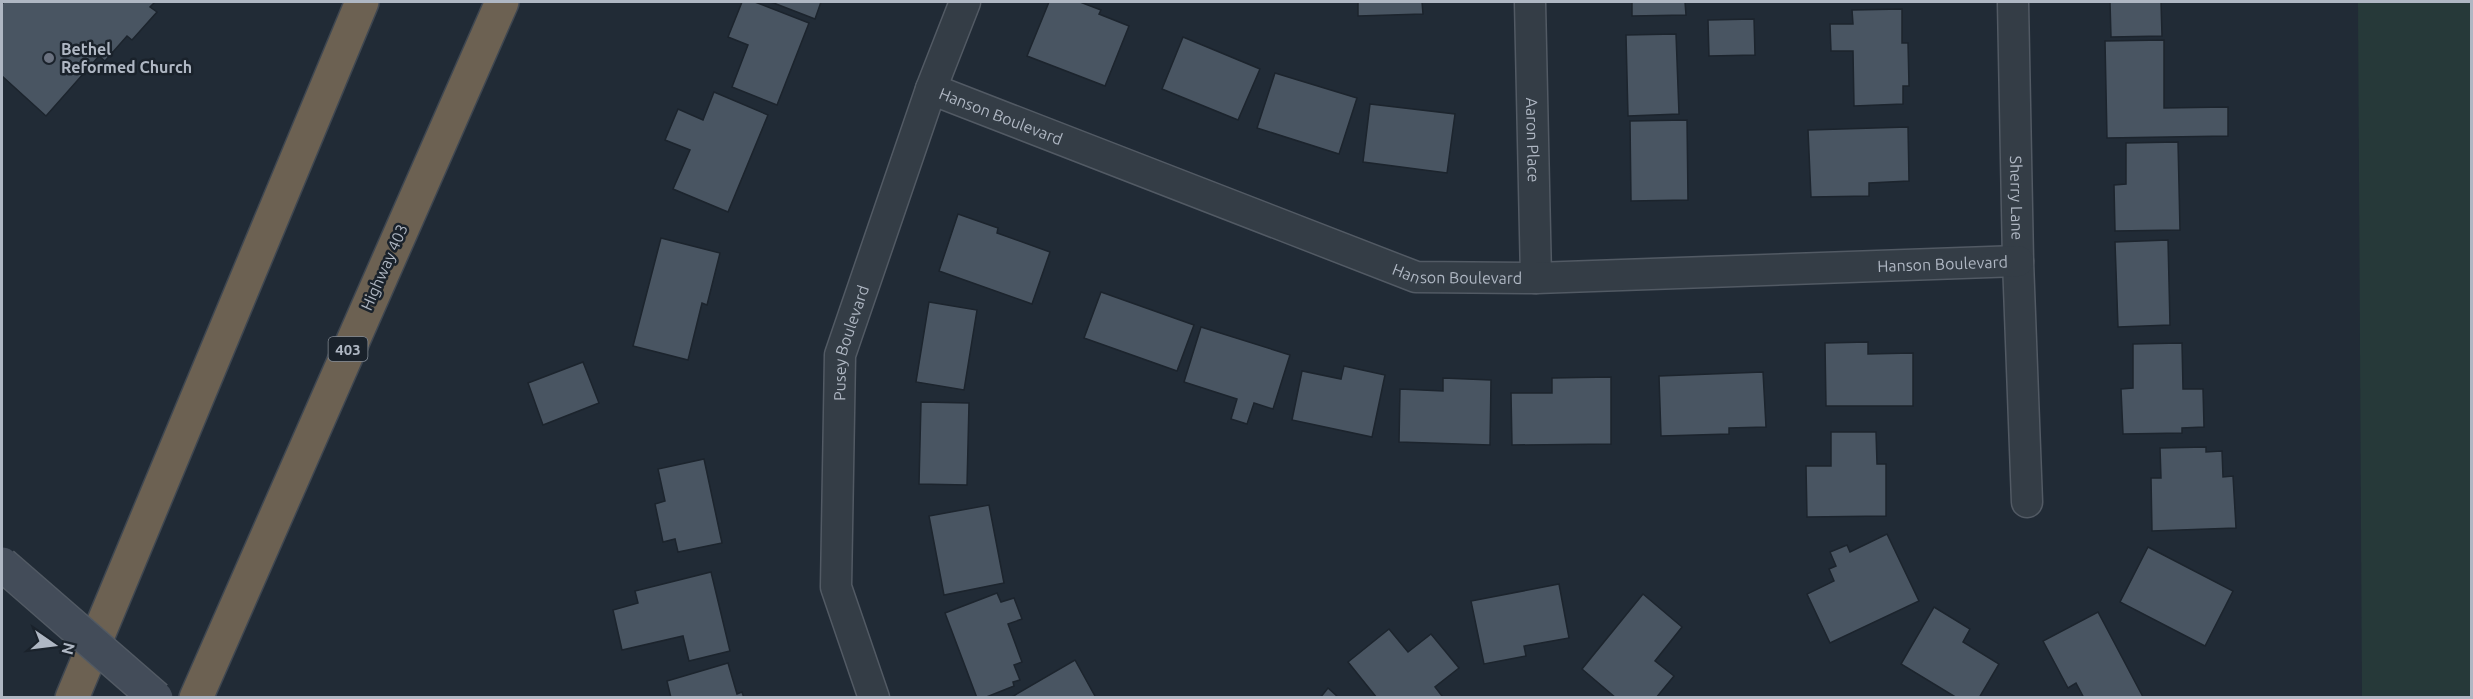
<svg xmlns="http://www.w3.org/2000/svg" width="2473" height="699" font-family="Ubuntu,sans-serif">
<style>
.green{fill:#263939}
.building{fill:#495562;stroke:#1c242d;stroke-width:1.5}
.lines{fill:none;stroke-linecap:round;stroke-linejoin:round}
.minor-casing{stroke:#525a64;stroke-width:33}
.motorway-casing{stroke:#3f4751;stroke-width:36}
.minor{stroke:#343d46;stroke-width:30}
.motorway{stroke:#6c6152;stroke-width:33}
.secondary-bridge-casing{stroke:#525a64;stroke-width:36;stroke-linecap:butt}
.secondary-bridge{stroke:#434c59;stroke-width:33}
.worship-dot{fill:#6b7280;stroke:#1a222b;stroke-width:2}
.labels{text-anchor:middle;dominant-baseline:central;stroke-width:5;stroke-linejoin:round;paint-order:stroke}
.shield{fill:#1a222b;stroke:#828a95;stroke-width:1.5}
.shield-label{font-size:15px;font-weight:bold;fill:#afb7c3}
.poi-label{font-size:16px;font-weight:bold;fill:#afb7c3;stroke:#1a222b;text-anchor:start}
.street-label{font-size:16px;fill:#afb7c3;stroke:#1a222b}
</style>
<rect width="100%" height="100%" fill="#212b36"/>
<!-- green -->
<polygon class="green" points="2358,2 2471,2 2471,697 2362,697"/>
<!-- building -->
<g class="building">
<polygon points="4,2 155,2 150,7 157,12 132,40 127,36 105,61 99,56 46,116 2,76 2,4"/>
<polygon points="742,2 755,2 809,23 777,105 732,87 748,45 728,37"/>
<polygon points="771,2 821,2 815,19"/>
<polygon points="1049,2 1080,2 1101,10 1099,14 1129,26 1105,86 1027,56"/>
<polygon points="1358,2 1422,2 1423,14 1358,16"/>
<polygon points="1632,2 1685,2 1686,15 1632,16"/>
<polygon points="2110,2 2161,2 2162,36 2111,37"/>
<polygon points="1902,9 1902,43 1908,43 1909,86 1903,86 1903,104 1854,106 1853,51 1831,51 1830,24 1853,24 1852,10"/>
<polygon points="1754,19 1755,55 1709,56 1708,20"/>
<polygon points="1676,34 1679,114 1628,116 1626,35"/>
<polygon points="1183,37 1260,69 1238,120 1162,89"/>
<polygon points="2164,40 2164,108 2228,107 2228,136 2107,138 2105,41"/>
<polygon points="1275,73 1357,98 1339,154 1257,128"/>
<polygon points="714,92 768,115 728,212 673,189 690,150 665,140 678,109 703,120"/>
<polygon points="1370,104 1455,114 1447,173 1363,162"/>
<polygon points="1687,120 1688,200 1631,201 1630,121"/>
<polygon points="1908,127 1909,181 1869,183 1869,196 1811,197 1808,130"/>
<polygon points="2178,142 2180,230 2115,231 2114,185 2126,184 2126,143"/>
<polygon points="958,214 998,228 997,233 1050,252 1032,304 939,271"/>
<polygon points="661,238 720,253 707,305 702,303 688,360 633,346"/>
<polygon points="2168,240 2170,325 2118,327 2115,242"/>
<polygon points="1101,292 1194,325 1177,371 1084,338"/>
<polygon points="929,302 977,310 964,390 916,382"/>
<polygon points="1201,327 1290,355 1273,409 1254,403 1247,424 1231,419 1237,399 1184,382"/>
<polygon points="1868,342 1868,354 1913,353 1913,406 1826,406 1825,343"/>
<polygon points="2182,343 2183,389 2203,389 2204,427 2182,428 2182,433 2123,434 2121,389 2133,388 2133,344"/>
<polygon points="583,362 599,403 543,425 528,383"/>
<polygon points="1344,366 1385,375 1372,437 1292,420 1302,371 1341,379"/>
<polygon points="1763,372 1766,427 1729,428 1729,434 1661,436 1659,376"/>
<polygon points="1611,377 1611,444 1512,445 1511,393 1552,393 1552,378"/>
<polygon points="1443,378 1491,380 1490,445 1399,442 1400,389 1443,391"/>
<polygon points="921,402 969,403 967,485 919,484"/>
<polygon points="1831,432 1876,432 1877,464 1886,464 1886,516 1807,517 1806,466 1831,466"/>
<polygon points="2206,447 2206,452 2222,451 2223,477 2233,476 2236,528 2152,531 2151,478 2161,478 2160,448"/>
<polygon points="704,459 722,543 678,552 675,539 663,542 655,504 665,501 658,469"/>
<polygon points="989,505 1004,583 944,595 929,516"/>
<polygon points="1887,534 1919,601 1830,643 1807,594 1834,581 1829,569 1836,566 1830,552 1847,545 1850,552"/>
<polygon points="2148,547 2233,591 2205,646 2120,602"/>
<polygon points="711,572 730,651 689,661 683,636 622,650 613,610 638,603 635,591"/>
<polygon points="1559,584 1569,638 1524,646 1526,656 1484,664 1471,601"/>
<polygon points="997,593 1001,602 1014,598 1022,619 1008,624 1022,662 1014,665 1020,680 1013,682 1014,686 984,698 977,698 945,613"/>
<polygon points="1643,594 1682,627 1655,661 1674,676 1656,698 1616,698 1582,669"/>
<polygon points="1934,607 1970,629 1963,642 1999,664 1979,698 1957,698 1901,664"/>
<polygon points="2098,612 2143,697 2142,698 2084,698 2076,683 2068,688 2043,641"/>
<polygon points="1389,629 1408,652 1431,634 1459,668 1435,687 1442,696 1440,698 1377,698 1348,662"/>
<polygon points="1075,660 1096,698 1010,698"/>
<polygon points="728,663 737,694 742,692 744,698 671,698 667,681"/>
<polygon points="1328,688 1339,698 1320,698"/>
</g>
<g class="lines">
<defs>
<g id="minor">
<path id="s1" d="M1530,2L1536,278"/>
<path id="s2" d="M2013,2L2018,261L2027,502"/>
<path id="s3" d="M931,89L1416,277L1536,278L2018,261"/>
<path id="s4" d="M874,698L836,587L840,355L931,89L965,2"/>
</g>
<g id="motorway">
<polyline points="72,698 362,2"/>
<polyline points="196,698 502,2"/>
</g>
</defs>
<!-- minor casing -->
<use href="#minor" class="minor-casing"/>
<!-- motorway casing -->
<use href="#motorway" class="motorway-casing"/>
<!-- minor -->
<use href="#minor" class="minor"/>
<!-- motorway -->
<use href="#motorway" class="motorway"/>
<defs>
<polyline id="secondary-bridge" points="2,564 156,698"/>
</defs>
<!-- secondary-bridge casing -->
<use href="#secondary-bridge" class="secondary-bridge-casing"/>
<!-- secondary-bridge -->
<use href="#secondary-bridge" class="secondary-bridge"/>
</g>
<!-- markers -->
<circle class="worship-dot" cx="49" cy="58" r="6"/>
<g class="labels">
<!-- shield labels -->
<rect class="shield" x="328.5" y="337" width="39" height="24" rx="4.5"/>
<g class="shield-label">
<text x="348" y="349">403</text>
</g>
<!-- poi labels -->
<g class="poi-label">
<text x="61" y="49">Bethel<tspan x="61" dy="18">Reformed Church</tspan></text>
</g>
<!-- street labels -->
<g class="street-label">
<text stroke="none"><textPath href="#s3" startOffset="75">Hanson Boulevard</textPath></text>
<text stroke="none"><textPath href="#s1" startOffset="138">Aaron Place</textPath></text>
<text stroke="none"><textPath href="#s2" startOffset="196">Sherry Lane</textPath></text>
<text stroke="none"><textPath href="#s3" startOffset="1047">Hanson Boulevard</textPath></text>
<text transform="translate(384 267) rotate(-66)">Highway 403</text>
<text stroke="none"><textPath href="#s3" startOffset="561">Hanson Boulevard</textPath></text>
<text stroke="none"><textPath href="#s4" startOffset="363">Pusey Boulevard</textPath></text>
</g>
</g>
<!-- border -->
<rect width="2473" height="699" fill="none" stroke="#afb7c3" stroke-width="6"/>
<!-- north arrow -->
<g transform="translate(54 645) rotate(104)" stroke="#1a222b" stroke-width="4.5" paint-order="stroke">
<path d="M0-4.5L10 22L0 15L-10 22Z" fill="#afb7c3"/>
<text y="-9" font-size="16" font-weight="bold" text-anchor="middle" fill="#afb7c3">N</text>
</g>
</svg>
